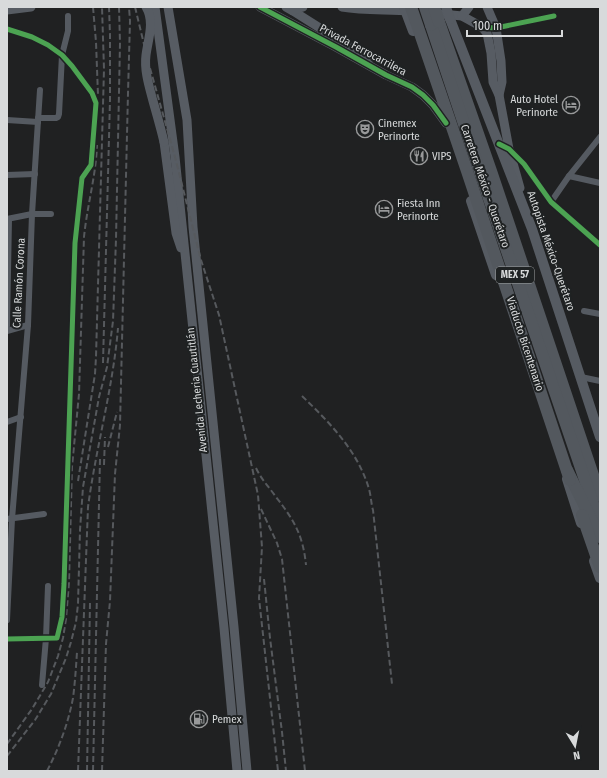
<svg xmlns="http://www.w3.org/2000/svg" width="607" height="778" font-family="'Fira Sans Condensed',sans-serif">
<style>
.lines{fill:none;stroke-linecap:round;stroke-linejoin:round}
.street{stroke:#555a61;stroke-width:6}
.secondary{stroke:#575c63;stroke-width:9}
.primary{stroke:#565b62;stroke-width:10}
.highway{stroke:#53585e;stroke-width:12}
.rail{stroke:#56595d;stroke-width:2;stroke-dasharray:6 3;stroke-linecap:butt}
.secondary-bridge{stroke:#575c63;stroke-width:9}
.primary-bridge{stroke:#565b62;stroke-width:10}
.highway-bridge{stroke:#53585e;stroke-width:12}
.cycleway-casing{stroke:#1f2223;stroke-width:8}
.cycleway{stroke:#4ca352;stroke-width:5}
.labels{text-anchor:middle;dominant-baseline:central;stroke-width:4;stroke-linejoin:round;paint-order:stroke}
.shield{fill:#1f2223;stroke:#a0a3a4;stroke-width:1}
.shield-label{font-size:10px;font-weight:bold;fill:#d8dadb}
.street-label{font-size:11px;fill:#d8dadb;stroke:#1f2223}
.poi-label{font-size:11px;fill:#d8dadb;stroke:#1f2223;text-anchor:start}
</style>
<rect width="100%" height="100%" fill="#202122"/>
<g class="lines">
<!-- street -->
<g class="street">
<polyline points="482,27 496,28 554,16"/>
<polyline points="7,29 32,37 48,45 62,55 72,66 92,93 96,103 91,165 82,178 75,243 64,584 62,617 57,638 7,639"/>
<polyline points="38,118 56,118 58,117 59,114 62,55 68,31 68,16"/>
<polyline points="7,120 38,122"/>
<polyline points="511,150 524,164 551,202 600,245"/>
<polyline points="7,175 35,174"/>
<polyline points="569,176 600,183"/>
<polyline points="551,202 569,176 600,137"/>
<polyline points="7,219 32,214 51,214"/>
<polyline points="584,311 600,314"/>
<polyline points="7,326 9,219"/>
<polyline points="7,331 28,325"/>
<polyline points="581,377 600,381"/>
<polyline points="7,422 21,417"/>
<polyline points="7,519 44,514"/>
<polyline points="7,620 12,519 28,325 32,214 40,90"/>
<polyline points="42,685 46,638 48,586"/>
</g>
<!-- secondary -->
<g class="secondary">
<polyline points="155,7 175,157 224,628 237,771"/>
<polyline points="168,7 187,120 193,227 234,627 247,771"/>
<polyline points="260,7 336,47 386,75 412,87 423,95 433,105 446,123"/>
<polyline points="286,7 293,11 369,59"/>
<path d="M342,7C365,11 388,9 411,11"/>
<polyline points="487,7 496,28 501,61 502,82 499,95"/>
<polyline points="7,10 31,7"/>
<polyline points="293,11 298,8 303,7"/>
<polyline points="442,14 462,16 482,27 487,33 491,53 493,82 499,95 509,149 520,188"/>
<polyline points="462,16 469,7"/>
<polyline points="164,142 176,233 181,248"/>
</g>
<!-- primary -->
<g class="primary">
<polyline points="450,19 532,229 600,437"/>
<polyline points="471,201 496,275"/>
<polyline points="567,479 581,523"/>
<polyline points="594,561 600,578"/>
</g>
<!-- highway -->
<g class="highway">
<polyline points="439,22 491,171 600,496"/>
<polyline points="431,25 481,175 600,524"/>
<polyline points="567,470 600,537"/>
<polyline points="582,515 600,567"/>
</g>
<!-- rail -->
<g class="rail">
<polyline points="93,7 96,42 98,95"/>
<polyline points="135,7 148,61 175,157 201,260 219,315 258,495 262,547 259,598 278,771"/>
<polyline points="103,363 110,100 110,35 109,7"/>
<path d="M302,396C329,422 358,451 369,489C371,496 371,503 373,510L392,684"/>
<polyline points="108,447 117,412"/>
<polyline points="104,465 105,437"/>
<path d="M256,468C261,479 269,487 276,497C294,520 303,535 306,565"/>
<polyline points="78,481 95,374 96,357 104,69 102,7"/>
<polyline points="261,509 277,543 282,559 305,771"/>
<polyline points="264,579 270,638 282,732 286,771"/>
<path d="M7,744L32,709L48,682L58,656L63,638L66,619L69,583L72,467L79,394L84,237C87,206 96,176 97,145"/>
<polyline points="7,756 35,720 51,694 66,658 71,642 76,622 78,604 80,530 83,487 99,397 107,367 113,321 116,239 120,43 119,7"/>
<path d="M47,771C59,748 68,724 73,698C75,683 76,667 77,652"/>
<path d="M78,771L88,507C96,447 113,388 118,328"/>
<polyline points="87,771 90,603"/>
<polyline points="93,771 100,459"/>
<polyline points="102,771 106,644 110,601 115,474 120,425 128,93 130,21 129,7"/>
</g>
<!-- secondary-bridge -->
<path class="secondary-bridge" d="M146,7C155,22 148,39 146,55C144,70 149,86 153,101C157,115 161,129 164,142"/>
<!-- primary-bridge -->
<g class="primary-bridge">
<polyline points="404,7 413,31"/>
<polyline points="446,7 450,19"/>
</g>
<!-- highway-bridge -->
<g class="highway-bridge">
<polyline points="411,7 467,171 570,480"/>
<polyline points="425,7 431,25"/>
<polyline points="434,7 439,22"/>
</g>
<defs>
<g id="cycleway">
<polyline points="260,7 336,47 386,75 412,87 423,95 433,105 446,123"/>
<polyline points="482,27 496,28 554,16"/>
<polyline points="7,29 32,37 48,45 62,55 72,66 92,93 96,103 91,165 82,178 75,243 64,584 62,617 57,638 7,639"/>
<polyline points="499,144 509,149 524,164 551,202 600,245"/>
</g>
</defs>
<!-- cycleway casing -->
<use href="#cycleway" class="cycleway-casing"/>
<!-- cycleway -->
<use href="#cycleway" class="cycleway"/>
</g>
<!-- icons -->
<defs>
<symbol id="hotel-ring" viewBox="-11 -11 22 22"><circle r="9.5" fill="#1f2223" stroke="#98999a" stroke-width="1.5"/><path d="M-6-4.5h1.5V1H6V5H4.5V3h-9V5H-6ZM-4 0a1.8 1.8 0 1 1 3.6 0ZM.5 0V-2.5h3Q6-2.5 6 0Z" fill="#98999a"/></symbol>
<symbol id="theatre-ring" viewBox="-11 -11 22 22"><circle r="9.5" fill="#1f2223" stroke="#98999a" stroke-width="1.5"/><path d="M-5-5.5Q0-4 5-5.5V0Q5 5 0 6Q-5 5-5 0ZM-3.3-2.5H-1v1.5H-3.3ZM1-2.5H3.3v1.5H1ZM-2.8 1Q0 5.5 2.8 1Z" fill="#98999a"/></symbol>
<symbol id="restaurant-ring" viewBox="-11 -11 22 22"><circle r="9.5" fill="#1f2223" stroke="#98999a" stroke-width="1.5"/><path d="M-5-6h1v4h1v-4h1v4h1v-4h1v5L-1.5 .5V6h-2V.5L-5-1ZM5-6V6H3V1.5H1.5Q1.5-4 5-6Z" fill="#98999a"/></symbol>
<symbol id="fuel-ring" viewBox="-11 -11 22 22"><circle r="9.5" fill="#1f2223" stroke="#98999a" stroke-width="1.5"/><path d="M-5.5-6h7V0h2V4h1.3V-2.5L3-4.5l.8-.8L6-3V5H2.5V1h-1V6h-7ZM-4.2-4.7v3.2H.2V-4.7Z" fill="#98999a"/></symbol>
</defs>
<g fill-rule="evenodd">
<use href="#hotel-ring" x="561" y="95" width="20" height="20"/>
<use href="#theatre-ring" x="355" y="119" width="20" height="20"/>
<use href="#restaurant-ring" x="409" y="146" width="20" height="20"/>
<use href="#hotel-ring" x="374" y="199" width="20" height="20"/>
<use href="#fuel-ring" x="189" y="709" width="20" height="20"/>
</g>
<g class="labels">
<!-- shield labels -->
<rect class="shield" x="496" y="267" width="38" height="16" rx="3"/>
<g class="shield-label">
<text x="515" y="275">MEX 57</text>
</g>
<!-- street labels -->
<g class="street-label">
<text transform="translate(363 50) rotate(28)">Privada Ferrocarrilera</text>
<text transform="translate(485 186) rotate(71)">Carretera México - Querétaro</text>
<text transform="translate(551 251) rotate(71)">Autopista México-Querétaro</text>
<text transform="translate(19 283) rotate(-87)">Calle Ramón Corona</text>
<text transform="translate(525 344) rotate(72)">Viaducto Bicentenario</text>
<text transform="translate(197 390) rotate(-96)">Avenida Lecheria Cuautitlán</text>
</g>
<!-- poi labels -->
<g class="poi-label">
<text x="558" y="99" text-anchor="end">Auto Hotel<tspan x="558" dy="13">Perinorte</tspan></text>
<text x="378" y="123">Cinemex<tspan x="378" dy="13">Perinorte</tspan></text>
<text x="432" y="156">VIPS</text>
<text x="397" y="203">Fiesta Inn<tspan x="397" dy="13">Perinorte</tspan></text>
<text x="212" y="719">Pemex</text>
</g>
</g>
<!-- border -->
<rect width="607" height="778" fill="none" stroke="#d8dadb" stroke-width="16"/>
<!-- north arrow -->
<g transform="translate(575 746) rotate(170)" stroke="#1f2223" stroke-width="3" paint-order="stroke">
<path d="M0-3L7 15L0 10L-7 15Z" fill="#d8dadb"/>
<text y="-6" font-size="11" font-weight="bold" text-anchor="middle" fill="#d8dadb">N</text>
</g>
<!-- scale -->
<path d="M467 30v6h95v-6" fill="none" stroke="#d8dadb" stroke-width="2"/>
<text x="473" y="30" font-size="12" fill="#d8dadb" stroke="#1f2223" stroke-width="3" paint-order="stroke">100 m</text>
</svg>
